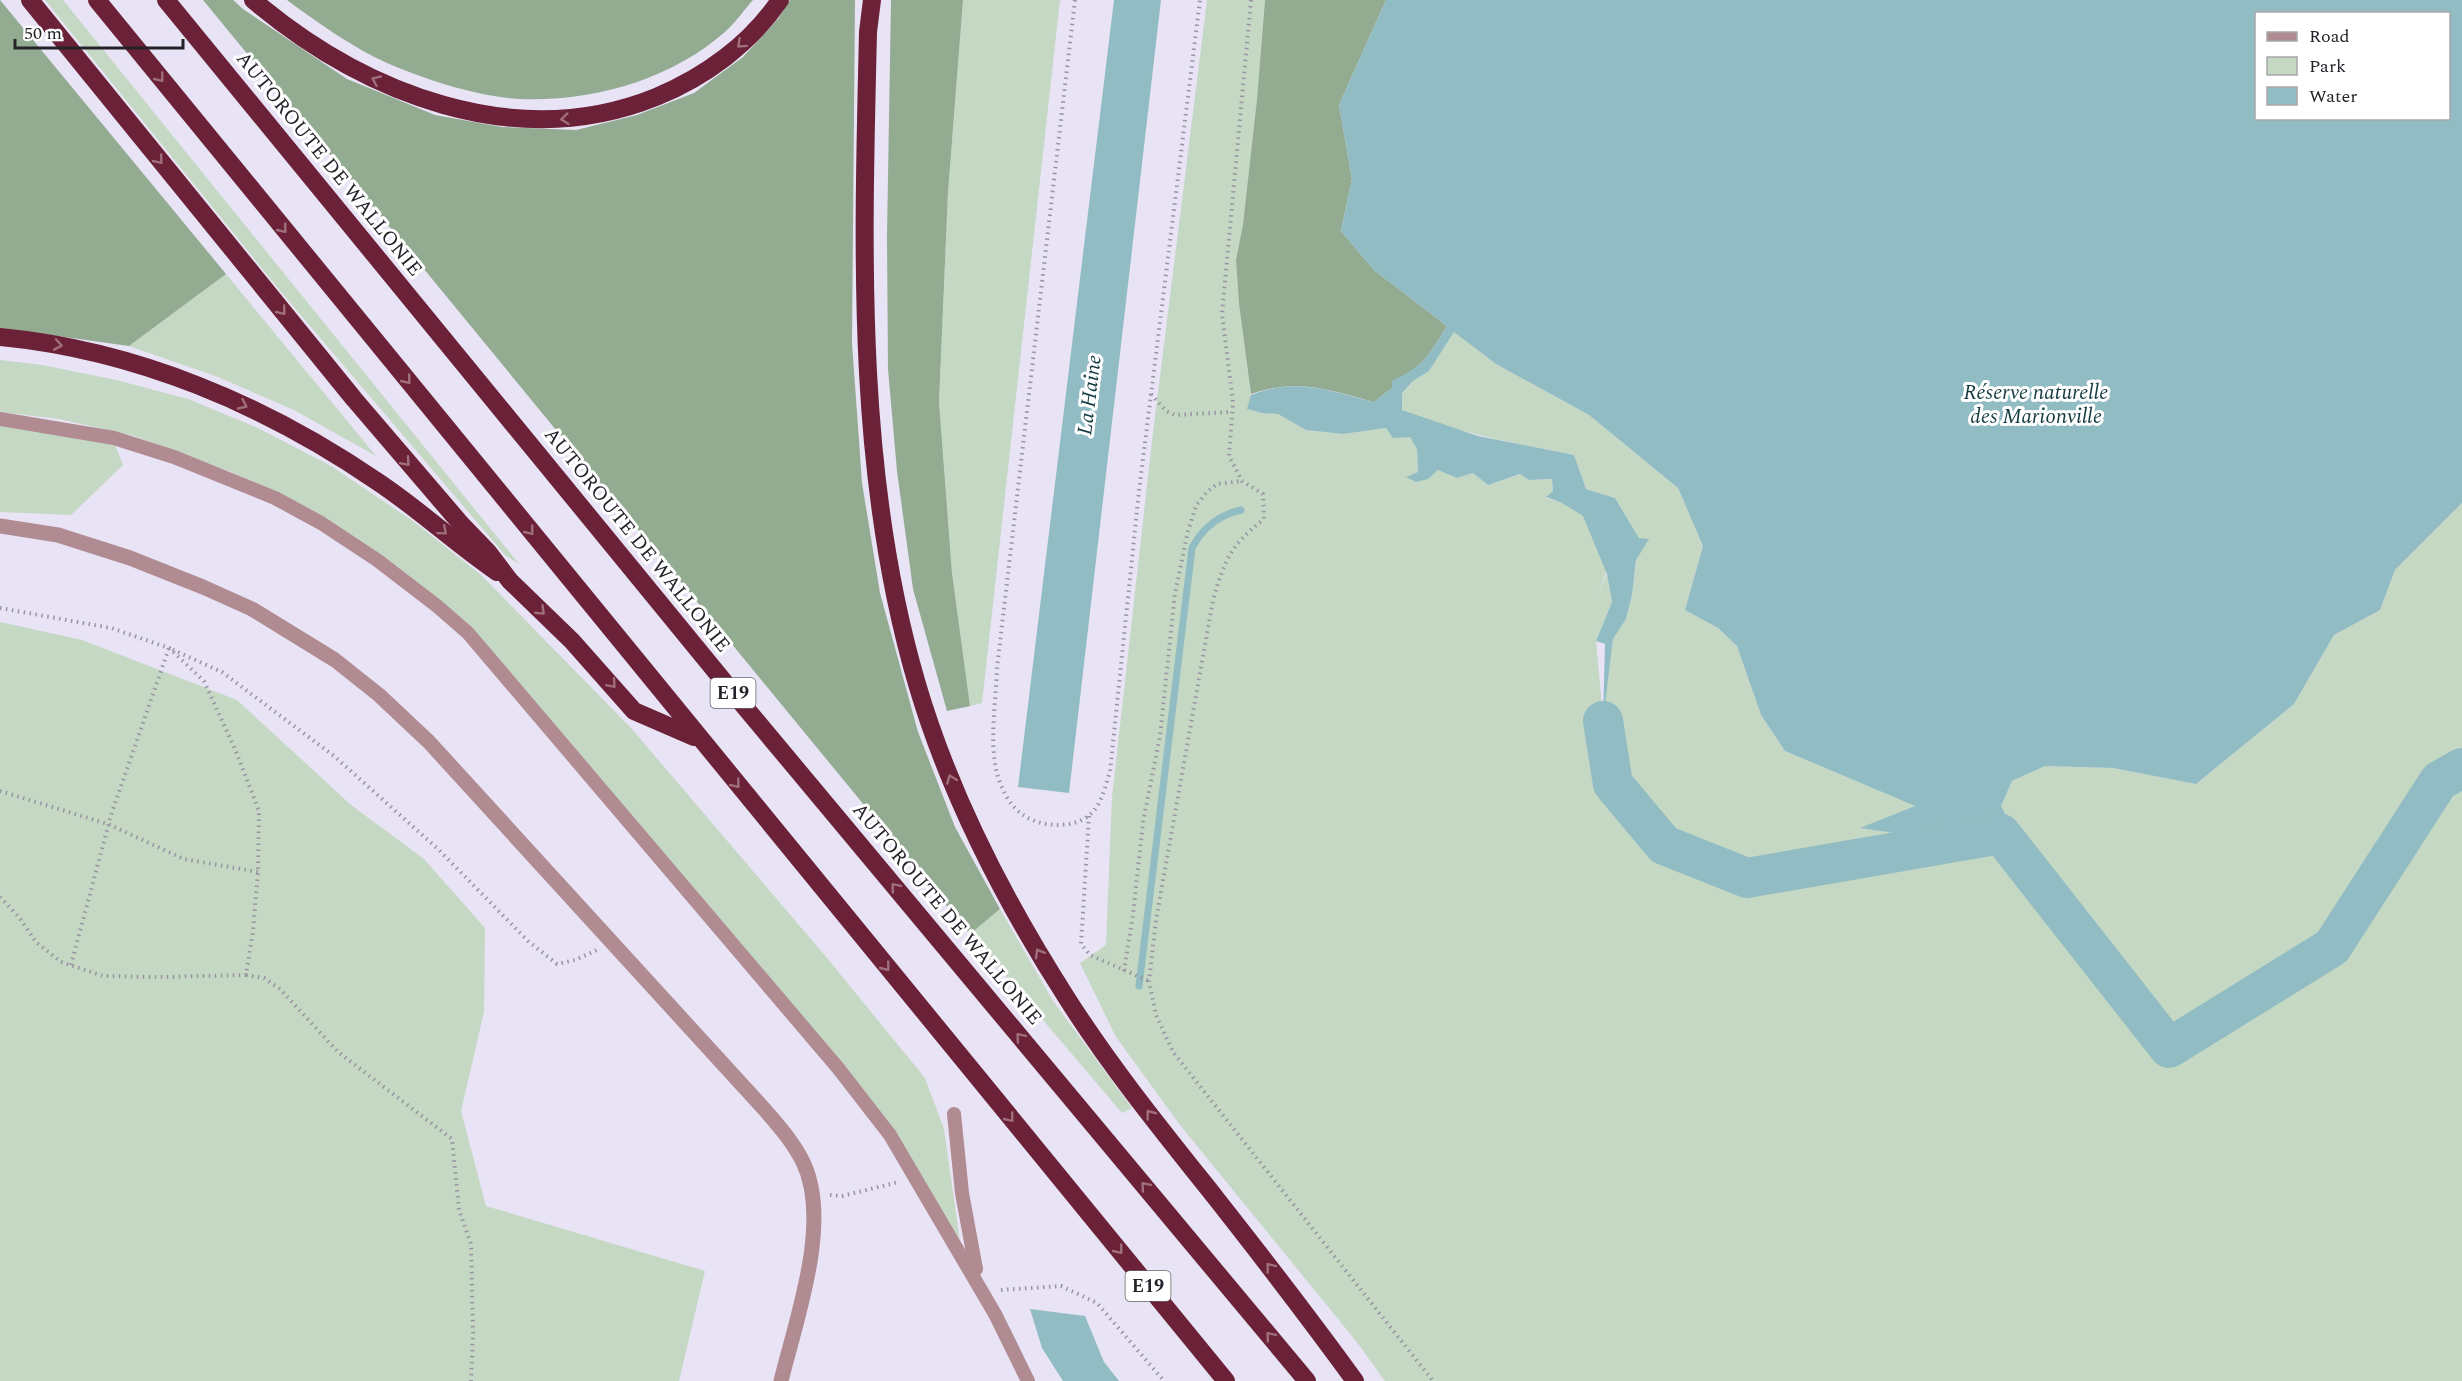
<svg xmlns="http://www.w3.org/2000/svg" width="2462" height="1381" font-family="Spectral,serif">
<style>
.green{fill:#c5d8c3}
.forest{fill:#92ab91}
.water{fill:#91bcc3;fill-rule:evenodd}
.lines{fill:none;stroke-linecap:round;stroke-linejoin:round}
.stream{stroke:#91bcc3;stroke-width:7}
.river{stroke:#91bcc3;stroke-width:40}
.path{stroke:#9894a1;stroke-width:4;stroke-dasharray:1.5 4.5;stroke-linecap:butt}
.service{stroke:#b18b92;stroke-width:14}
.minor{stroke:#b18b92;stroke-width:15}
.motorway{stroke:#6b2137;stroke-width:18}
.oneway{stroke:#9f6f7d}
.labels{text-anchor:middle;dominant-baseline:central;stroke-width:6;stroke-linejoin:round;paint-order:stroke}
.shield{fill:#fff;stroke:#66656a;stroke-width:1.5}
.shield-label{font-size:18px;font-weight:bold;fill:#25232a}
.street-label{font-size:20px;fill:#25232a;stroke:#fff}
.water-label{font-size:21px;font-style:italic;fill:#133b41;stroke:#fff}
</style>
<rect width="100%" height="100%" fill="#e8e3f5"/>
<!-- green -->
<g class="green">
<polygon points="45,0 63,0 519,564 505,555 282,293"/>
<polygon points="963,0 1060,0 982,703 970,706 952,573 939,402 948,192"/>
<path d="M1207,0H1265L1257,99L1243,224L1236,260L1239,304L1251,395L1248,409L1262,413L1278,414L1306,430L1343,434L1386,428L1410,437L1417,449L1418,472L1407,477L1428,479L1438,470L1457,478L1473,473L1488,485L1521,474L1529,480L1552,479L1553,491L1546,498L1562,503L1583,516L1589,529L1616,547L1596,600L1607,574L1612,602L1596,641L1603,717L1613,639L1626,619L1632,595L1639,538L1615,498L1586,489L1574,455C1516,444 1457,433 1402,410V393L1413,381L1429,371L1454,331L1496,364L1589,415L1678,488L1703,546L1685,610L1718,628L1737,646L1761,715L1785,751L1915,806L1862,828L1954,842L2014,831L2001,806L2012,781L2045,766L2113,768L2196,784L2294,704L2334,635L2380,610L2395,570L2462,503V1381H1385L1356,1341L1180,1125L1116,1037L1080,963L1106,945L1112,797L1153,432Z"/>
<polygon points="226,274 376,456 294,410 218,377 129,346"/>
<polygon points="0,360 42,365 116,380 188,399 258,428 331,466 413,521 481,575 631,728 827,958 925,1078 944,1129 960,1242 895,1131 497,661 297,503 231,472 134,436 59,419 0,412"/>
<polygon points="0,424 115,445 123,465 71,515 0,512"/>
<polygon points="0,622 82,640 237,700 351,805 424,859 485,928 484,1012 461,1111 486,1206 705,1271 679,1381 0,1381"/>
<polygon points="1000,909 1053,1001 1132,1108 1122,1113 970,934"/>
</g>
<!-- forest -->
<g class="forest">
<polygon points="0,0 226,274 129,346 0,328"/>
<polygon points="203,0 233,0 243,9 347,79 435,115 502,127 576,130 637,115 694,93 743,57 778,19 790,0 855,0 852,343 862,483 880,593 918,732 955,827 1000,909 970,934"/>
<path d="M287,0H753C744,10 736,22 726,31C671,80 592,102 519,99C475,96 427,80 387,63C352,47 318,23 287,0Z"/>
<polygon points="891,0 963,0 948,192 939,402 952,573 970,706 947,711 913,589 897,471 888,369 887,236"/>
<path d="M1265,0H1386L1339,105L1352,179L1341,231L1374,270L1447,326C1429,355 1424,366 1393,381L1392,388L1374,402C1329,390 1298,378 1251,394L1239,304L1236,260L1243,224L1257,99Z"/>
</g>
<!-- water -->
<g class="water">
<polygon points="1114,0 1161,0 1069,793 1018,787"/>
<path d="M1386,0H2462V503L2395,570L2380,610L2334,635L2294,704L2196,784L2113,768L2045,766L2012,781L2001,806L2014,831L1956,842L1860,828L1915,806L1785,751L1761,715L1737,646L1718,628L1685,610L1703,546L1678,488L1589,415L1496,364L1454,332L1429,371L1413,381L1402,393V410L1478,436L1574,455L1586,489L1615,498L1639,538L1649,539L1636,560L1632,595L1626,619L1613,639L1603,721L1605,644L1596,641L1612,602L1607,574L1583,516L1562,503L1546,497L1553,491L1552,479L1529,480L1520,474L1488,485L1473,473L1457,478L1438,470L1428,479L1416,482L1406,477L1418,472L1417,449L1410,437L1393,438L1386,428L1343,434L1306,430L1278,414L1262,413L1247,409L1251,395C1299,377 1328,391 1374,402L1392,388V381C1424,366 1429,355 1447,326L1374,270L1341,231L1352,179L1339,105ZM2256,14H2448V118H2256Z"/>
<polygon points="1030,1309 1085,1316 1104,1362 1119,1381 1063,1381 1042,1348"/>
</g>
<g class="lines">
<!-- stream -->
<path class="stream" d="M1139,986L1192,548C1203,527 1219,515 1241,510"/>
<!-- river -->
<polyline class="river" points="1603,721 1613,784 1664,845 1747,878 2001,834 2169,1048 2332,947 2439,781 2462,768"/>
<!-- path -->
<g class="path">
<path d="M1075,0L997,668C996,700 989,743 997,773C1001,789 1010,806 1023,815C1040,827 1072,829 1088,816C1102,806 1105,786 1110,772L1139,491L1200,0"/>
<path d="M1251,0L1222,314L1233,402L1229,456L1242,481L1263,494L1264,519C1230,546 1225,559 1213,600L1156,920L1149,981L1156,1015L1173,1052L1433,1381"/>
<polyline points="1151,394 1166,411 1175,415 1232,412"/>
<polyline points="0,608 111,628 169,648 204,681 235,749 259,811 258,872 253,931 246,975 158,977 103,976 61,962 36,942 19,917 0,897"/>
<polyline points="0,791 108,824 184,859 258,872"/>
<polyline points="1089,816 1081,944 1090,955 1149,981"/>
<polyline points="71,965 111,815 169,648 222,672 334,756 439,850 528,941 557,964 575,960 597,950"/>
<polyline points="1124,971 1133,915 1143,822 1160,736 1175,593 1188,531 1196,506 1206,493 1217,484 1242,481"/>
<polyline points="246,975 264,978 280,989 338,1052 452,1139 459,1210 471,1244 473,1333 471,1381"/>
<polyline points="830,1195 842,1196 899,1182"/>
<polyline points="1001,1290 1061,1286 1097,1303 1164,1381"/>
</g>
<!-- service -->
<g class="service">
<polyline points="0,419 114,438 174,457 275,498 321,523 377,560 437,606 468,633 838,1068 890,1135 995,1314 1028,1381"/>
<polyline points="954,1114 962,1193 976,1269"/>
</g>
<!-- minor -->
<path class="minor" d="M0,526L58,535L130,558L203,587L252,609L335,660L379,695L429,742L765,1110C779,1126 793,1142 803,1162C832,1222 796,1319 781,1381"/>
<!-- motorway -->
<g class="motorway">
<polyline points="30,0 354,399 461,524 488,552 510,581 572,641 634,711 694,737"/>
<polyline points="97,0 1226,1381"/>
<polyline points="166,0 744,706 1307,1381"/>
<path d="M253,0C363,93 515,154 656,97C705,77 750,44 780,0"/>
<path d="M872,0L868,32C863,249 855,473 917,684C950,796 1005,902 1068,1000C1112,1069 1164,1133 1215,1197C1263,1258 1310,1319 1355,1381"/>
<path d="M0,337C136,350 266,405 378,482C420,510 456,544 497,572"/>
</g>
</g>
<!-- one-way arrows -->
<defs><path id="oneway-chevron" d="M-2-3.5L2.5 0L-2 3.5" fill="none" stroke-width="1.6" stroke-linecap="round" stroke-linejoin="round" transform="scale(1.5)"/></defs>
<g class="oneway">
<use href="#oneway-chevron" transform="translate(741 44) rotate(138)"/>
<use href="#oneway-chevron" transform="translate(160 78) rotate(51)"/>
<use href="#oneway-chevron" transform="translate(376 80) rotate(-155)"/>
<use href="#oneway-chevron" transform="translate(565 119) rotate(174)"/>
<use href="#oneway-chevron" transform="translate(159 160) rotate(51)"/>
<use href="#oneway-chevron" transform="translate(283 229) rotate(51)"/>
<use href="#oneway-chevron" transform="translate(282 311) rotate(51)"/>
<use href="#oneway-chevron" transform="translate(58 345) rotate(10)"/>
<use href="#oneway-chevron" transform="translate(407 380) rotate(51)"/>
<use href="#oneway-chevron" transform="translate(243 405) rotate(25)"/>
<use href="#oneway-chevron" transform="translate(406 462) rotate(49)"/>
<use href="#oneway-chevron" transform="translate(443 531) rotate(40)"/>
<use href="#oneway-chevron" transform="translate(530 531) rotate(51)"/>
<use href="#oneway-chevron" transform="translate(541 611) rotate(44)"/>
<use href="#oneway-chevron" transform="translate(612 684) rotate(49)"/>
<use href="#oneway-chevron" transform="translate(951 779) rotate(-111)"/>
<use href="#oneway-chevron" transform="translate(736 784) rotate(51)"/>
<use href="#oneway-chevron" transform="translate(895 887) rotate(-130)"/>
<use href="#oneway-chevron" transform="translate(1039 953) rotate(-121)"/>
<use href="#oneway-chevron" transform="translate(886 967) rotate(51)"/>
<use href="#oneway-chevron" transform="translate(1020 1037) rotate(-130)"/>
<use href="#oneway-chevron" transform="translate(1150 1114) rotate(-127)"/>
<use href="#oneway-chevron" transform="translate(1010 1118) rotate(51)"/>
<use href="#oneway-chevron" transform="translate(1145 1186) rotate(-130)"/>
<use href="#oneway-chevron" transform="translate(1119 1250) rotate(51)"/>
<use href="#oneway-chevron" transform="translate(1270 1267) rotate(-128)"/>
<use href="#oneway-chevron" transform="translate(1270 1336) rotate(-130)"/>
</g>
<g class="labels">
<!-- shield labels -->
<g class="shield">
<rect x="710.5" y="678" width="45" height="30" rx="4.5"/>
<rect x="1125.5" y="1271" width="45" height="30" rx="4.5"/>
</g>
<g class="shield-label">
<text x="733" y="693">E19</text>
<text x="1148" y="1286">E19</text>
</g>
<!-- street labels -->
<g class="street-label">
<text transform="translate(329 164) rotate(51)">AUTOROUTE DE WALLONIE</text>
<text transform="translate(637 540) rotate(51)">AUTOROUTE DE WALLONIE</text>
<text transform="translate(947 914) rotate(50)">AUTOROUTE DE WALLONIE</text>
</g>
<!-- water labels -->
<g class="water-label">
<text x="2036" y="393">Réserve naturelle<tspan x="2036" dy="24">des Marionville</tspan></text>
<text transform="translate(1090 395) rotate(-83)">La Haine</text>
</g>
</g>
<!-- legend -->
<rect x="2255" y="12" width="195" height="108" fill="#ffffff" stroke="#a8a7aa" stroke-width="1.5"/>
<rect x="2267" y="32" width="30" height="9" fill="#b18b92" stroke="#a8a7aa" stroke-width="1.5"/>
<text x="2309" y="42" font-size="18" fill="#25232a">Road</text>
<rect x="2267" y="57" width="30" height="18" fill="#c5d8c3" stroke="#a8a7aa" stroke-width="1.5"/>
<text x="2309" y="72" font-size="18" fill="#25232a">Park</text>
<rect x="2267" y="87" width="30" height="18" fill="#91bcc3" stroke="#a8a7aa" stroke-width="1.5"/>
<text x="2309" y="102" font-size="18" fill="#25232a">Water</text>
<!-- scale -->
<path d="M15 39v9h168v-9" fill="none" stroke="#25232a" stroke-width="3"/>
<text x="24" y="39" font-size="18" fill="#25232a" stroke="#ffffff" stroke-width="4.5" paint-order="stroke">50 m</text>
</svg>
